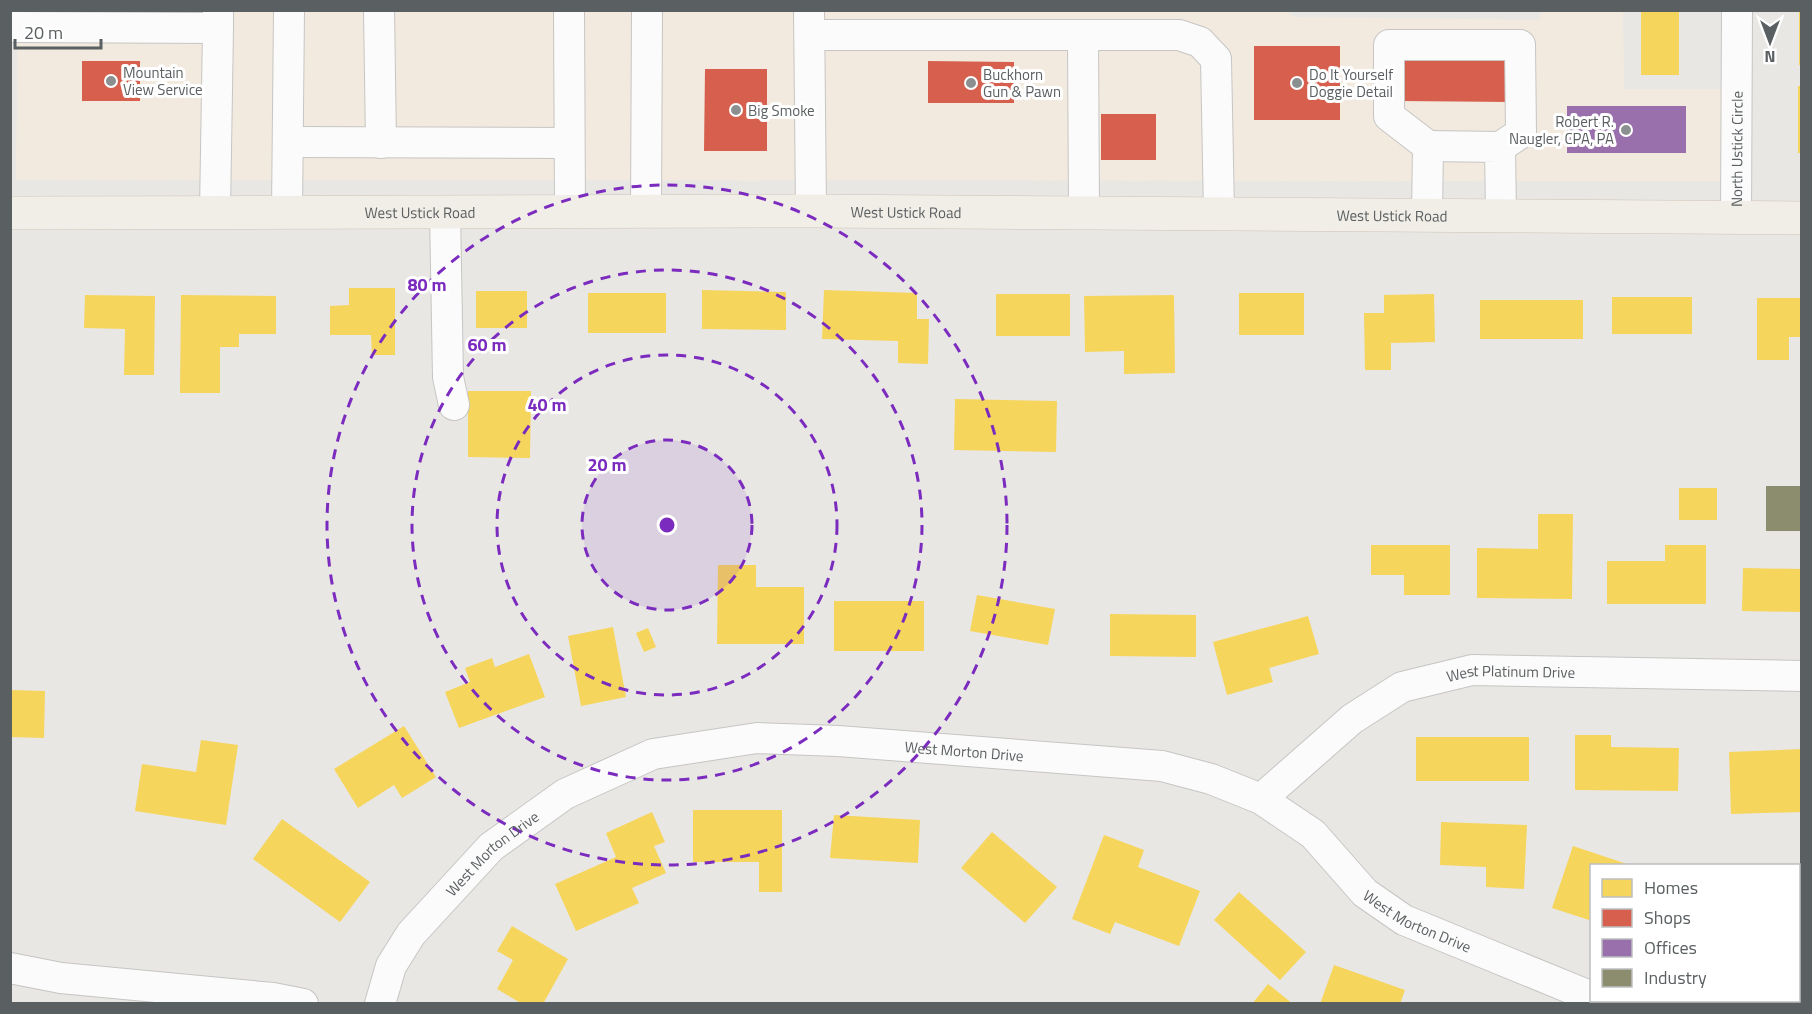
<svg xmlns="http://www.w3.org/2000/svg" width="1812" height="1014" font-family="'Titillium Web',sans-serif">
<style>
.commercial{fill:#f2eade}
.homes{fill:#f6d55c}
.shops{fill:#d6604d}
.offices{fill:#9970ab}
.industry{fill:#8c8c6e}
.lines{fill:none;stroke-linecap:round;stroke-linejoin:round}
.minor-casing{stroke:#c6c5c4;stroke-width:32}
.major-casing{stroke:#cec3b5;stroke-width:34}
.minor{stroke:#fcfbfb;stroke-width:30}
.major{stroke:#f1ede7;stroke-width:33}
.ring{fill:none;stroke:#7b2cbf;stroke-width:3;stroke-dasharray:10 8}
.poi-dot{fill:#8c8f8f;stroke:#fff;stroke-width:2}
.labels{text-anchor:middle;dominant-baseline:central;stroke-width:6;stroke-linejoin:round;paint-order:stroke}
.poi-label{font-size:15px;fill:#5a5f61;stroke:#fff;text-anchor:start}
.street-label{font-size:15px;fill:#5a5f61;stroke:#fff}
.centre{fill:#7b2cbf;stroke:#fff;stroke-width:3}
.ring-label{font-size:18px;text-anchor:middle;font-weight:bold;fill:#7b2cbf;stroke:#fff;stroke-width:6;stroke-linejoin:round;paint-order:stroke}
</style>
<rect width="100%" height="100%" fill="#e9e7e4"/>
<!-- commercial -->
<polygon class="commercial" points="1285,10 1294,17 1540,20 1541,11 1623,10 1624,89 1721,89 1722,181 16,180 18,11"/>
<!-- homes -->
<g class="homes">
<rect x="1641" y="10" width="38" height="65"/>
<rect x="1799" y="10" width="3" height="55"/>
<rect x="1798" y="86" width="4" height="67"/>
<polygon points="349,288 395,288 395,355 372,355 371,335 330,335 330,306 349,305"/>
<polygon points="702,290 786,292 786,330 702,329"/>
<polygon points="824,290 917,293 917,319 929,319 928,364 898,363 898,341 822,339"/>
<rect x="476" y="291" width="51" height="37"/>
<rect x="588" y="293" width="78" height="40"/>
<rect x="1239" y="293" width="65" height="42"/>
<rect x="996" y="294" width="74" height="42"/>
<polygon points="1434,294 1435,342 1391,343 1391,370 1365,370 1364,313 1384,313 1384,295"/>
<polygon points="85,295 155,296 154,375 124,375 125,329 84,328"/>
<polygon points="181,295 276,296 276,334 239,334 239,347 220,347 220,393 180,393"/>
<polygon points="1174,295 1175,373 1124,374 1124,351 1085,352 1084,296"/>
<rect x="1612" y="297" width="80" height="37"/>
<polygon points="1757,298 1802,298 1802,337 1789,337 1789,360 1757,360"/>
<rect x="1480" y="300" width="103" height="39"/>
<polygon points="468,391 531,391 530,458 468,457"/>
<polygon points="955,399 1057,401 1056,452 954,450"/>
<rect x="1679" y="488" width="38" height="32"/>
<polygon points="1538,514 1573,514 1572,599 1477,598 1477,548 1538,549"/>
<polygon points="1371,545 1450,545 1450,595 1404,595 1404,575 1371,575"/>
<polygon points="1665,545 1706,545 1706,604 1607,604 1607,561 1665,561"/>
<polygon points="718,565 756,565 756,587 804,587 804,644 717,644"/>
<polygon points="1743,568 1802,569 1802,612 1742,611"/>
<polygon points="977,595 1055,609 1048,645 970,631"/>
<rect x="834" y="601" width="90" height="50"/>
<polygon points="1110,614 1196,615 1196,657 1110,656"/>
<polygon points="1308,616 1319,654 1269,668 1273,682 1227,695 1213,642"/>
<polygon points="613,627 626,697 581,706 568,636"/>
<polygon points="648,628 656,647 644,652 636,633"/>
<polygon points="529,654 545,697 459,728 445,692 470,682 465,668 492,658 495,667"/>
<polygon points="10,690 45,691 44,738 10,737"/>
<polygon points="404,726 436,777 402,798 394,785 358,808 334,769"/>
<polygon points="1575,735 1611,735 1611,747 1679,748 1678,791 1575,790"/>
<rect x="1416" y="737" width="113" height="44"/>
<polygon points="201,740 238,745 226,825 135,811 142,764 196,772"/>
<polygon points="1802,749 1802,812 1731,814 1729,752"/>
<polygon points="693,810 782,810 782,892 759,892 759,862 693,862"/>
<polygon points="652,812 665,842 654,846 666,873 632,888 639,903 576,931 555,884 616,857 606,833"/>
<polygon points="834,815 920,820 918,863 830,858"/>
<polygon points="282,819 370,882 340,922 253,859"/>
<polygon points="1441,822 1527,825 1524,889 1486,887 1486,867 1440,865"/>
<polygon points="992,832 1057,887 1025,923 961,868"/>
<polygon points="1104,835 1144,850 1138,867 1200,891 1179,946 1115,922 1110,934 1072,919"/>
<polygon points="1573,846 1630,865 1592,866 1592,921 1552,908"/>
<polygon points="1239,892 1306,952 1280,980 1214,920"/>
<polygon points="1798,903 1802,905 1802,981 1798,980"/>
<polygon points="512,926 568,959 543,1004 522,1004 497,989 513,960 497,951"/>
<polygon points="1334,965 1405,990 1400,1004 1320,1004"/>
<polygon points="1268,984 1293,1004 1252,1004"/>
</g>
<!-- shops -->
<g class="shops">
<rect x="1254" y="46" width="86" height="74"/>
<polygon points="1401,55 1510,56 1510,102 1400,101"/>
<rect x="82" y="61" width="58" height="40"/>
<polygon points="928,61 1014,62 1014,103 928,103"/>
<polygon points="705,69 767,69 767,151 704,151"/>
<rect x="1101" y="114" width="55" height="46"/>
</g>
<!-- offices -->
<rect class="offices" x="1567" y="106" width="119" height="47"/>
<!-- industry -->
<rect class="industry" x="1766" y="486" width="36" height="45"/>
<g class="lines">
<defs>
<g id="minor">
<polyline points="379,10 381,143"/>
<polyline points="569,10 570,212"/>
<polyline points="809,10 811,211"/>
<polyline points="10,27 218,28 218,10"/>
<polyline points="810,35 1179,35 1200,42 1216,59 1219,213"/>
<polyline points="1083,36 1084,213"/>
<polyline points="288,142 569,143"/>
<polyline points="1428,146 1389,116 1389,45 1520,45 1521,133 1500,147"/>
<polyline points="646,211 647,10"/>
<polyline points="215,212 218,28"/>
<polyline points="287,212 289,10"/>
<polyline points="445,212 448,377 454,405"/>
<polyline points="1427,215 1428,146 1500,147 1501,216"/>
<path id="s1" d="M1736,217L1737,10"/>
<path id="s2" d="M1261,799L1352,719L1402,687L1472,670L1802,676"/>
<polyline points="10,968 61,978 273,998 303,1004"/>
<path id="s3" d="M380,1004L391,966L411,934L491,847L565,794L653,754L757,738L838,741L1162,766L1211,779L1261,799L1313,834L1365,893L1404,920L1592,997"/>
</g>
<g id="major">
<path id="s4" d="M10,213L811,211L1802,218"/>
</g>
</defs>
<!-- minor casing -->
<use href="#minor" class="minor-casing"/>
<!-- major casing -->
<use href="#major" class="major-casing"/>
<!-- minor -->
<use href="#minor" class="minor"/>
<!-- major -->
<use href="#major" class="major"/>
</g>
<!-- distance rings -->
<circle cx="667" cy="525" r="85" fill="#7b2cbf" fill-opacity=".12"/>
<g class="ring">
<circle cx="667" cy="525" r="85"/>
<circle cx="667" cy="525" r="170"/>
<circle cx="667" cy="525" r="255"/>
<circle cx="667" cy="525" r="340"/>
</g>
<!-- markers -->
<g class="poi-dot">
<circle cx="111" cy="81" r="6"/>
<circle cx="971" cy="83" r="6"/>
<circle cx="1297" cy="83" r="6"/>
<circle cx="736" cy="110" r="6"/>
<circle cx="1626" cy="130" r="6"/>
</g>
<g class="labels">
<!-- poi labels -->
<g class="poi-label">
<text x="123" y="72">Mountain<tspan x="123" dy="17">View Service</tspan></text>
<text x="983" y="74">Buckhorn<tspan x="983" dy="17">Gun &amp; Pawn</tspan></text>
<text x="1309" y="74">Do It Yourself<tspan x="1309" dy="17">Doggie Detail</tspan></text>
<text x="748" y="110">Big Smoke</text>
<text x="1614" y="121" text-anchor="end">Robert R.<tspan x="1614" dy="17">Naugler, CPA, PA</tspan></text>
</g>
<!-- street labels -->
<g class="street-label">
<text stroke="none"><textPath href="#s1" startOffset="68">North Ustick Circle</textPath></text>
<text stroke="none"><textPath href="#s4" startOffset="410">West Ustick Road</textPath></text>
<text stroke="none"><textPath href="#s4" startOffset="896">West Ustick Road</textPath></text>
<text stroke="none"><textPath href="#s4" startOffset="1382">West Ustick Road</textPath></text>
<text stroke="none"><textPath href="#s2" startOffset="291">West Platinum Drive</textPath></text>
<text stroke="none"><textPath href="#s3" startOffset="696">West Morton Drive</textPath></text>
<text stroke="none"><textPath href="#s3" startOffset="192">West Morton Drive</textPath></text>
<text stroke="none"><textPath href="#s3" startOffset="1200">West Morton Drive</textPath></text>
</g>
</g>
<circle cx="667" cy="525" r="9" class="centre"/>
<g class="ring-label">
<text x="427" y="291">80 m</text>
<text x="487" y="351">60 m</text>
<text x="547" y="411">40 m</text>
<text x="607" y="471">20 m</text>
</g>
<!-- border -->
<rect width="1812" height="1014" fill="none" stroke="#5a5f61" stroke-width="24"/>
<!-- legend -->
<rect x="1590" y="864" width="210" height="138" fill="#ffffff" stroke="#bdbfc0" stroke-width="1.5"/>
<rect x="1602" y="879" width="30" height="18" fill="#f6d55c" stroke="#bdbfc0" stroke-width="1.5"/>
<text x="1644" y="894" font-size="18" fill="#5a5f61">Homes</text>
<rect x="1602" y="909" width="30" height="18" fill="#d6604d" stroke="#bdbfc0" stroke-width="1.5"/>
<text x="1644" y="924" font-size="18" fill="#5a5f61">Shops</text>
<rect x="1602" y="939" width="30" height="18" fill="#9970ab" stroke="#bdbfc0" stroke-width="1.5"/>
<text x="1644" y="954" font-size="18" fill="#5a5f61">Offices</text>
<rect x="1602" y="969" width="30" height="18" fill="#8c8c6e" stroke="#bdbfc0" stroke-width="1.5"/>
<text x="1644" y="984" font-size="18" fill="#5a5f61">Industry</text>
<!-- north arrow -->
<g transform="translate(1770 42) rotate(180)" stroke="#ffffff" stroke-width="4.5" paint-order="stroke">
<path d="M0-4.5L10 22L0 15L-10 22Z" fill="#5a5f61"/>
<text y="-9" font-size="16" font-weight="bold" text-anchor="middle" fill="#5a5f61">N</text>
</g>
<!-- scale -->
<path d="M15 39v9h86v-9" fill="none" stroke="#5a5f61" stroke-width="3"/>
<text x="24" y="39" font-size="18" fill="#5a5f61" stroke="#ffffff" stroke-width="4.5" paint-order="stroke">20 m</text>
</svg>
